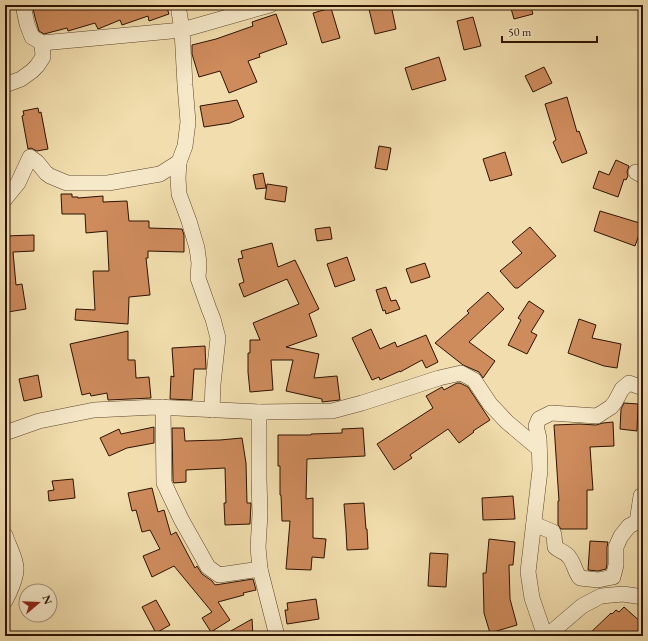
<svg xmlns="http://www.w3.org/2000/svg" width="648" height="641" font-family="'EB Garamond',serif">
<style>
.building{fill:#ce8b5c;stroke:#2d1200}
.lines{fill:none;stroke-linecap:round;stroke-linejoin:round}
.minor-casing{stroke:#5e452b;stroke-width:16}
.minor{stroke:#f6e9ca;stroke-width:15}
</style>
<rect width="100%" height="100%" fill="#f1ddad"/>
<filter id="stains"><feTurbulence type="fractalNoise" baseFrequency=".005" numOctaves="4"/><feColorMatrix values="0 0 0 0 .2 0 0 0 0 .09 0 0 0 0 .02 0 0 0 .5 -.17"/></filter>
<radialGradient id="worn" r=".72"><stop offset=".6" stop-color="#630" stop-opacity="0"/><stop offset="1" stop-color="#630" stop-opacity=".3"/></radialGradient>
<!-- building -->
<g class="building">
<polygon points="32,5 166,5 169,14 149,21 148,16 122,25 120,20 98,29 95,23 68,31 67,28 44,34 39,31 36,21"/>
<polygon points="368,5 391,5 396,29 375,34"/>
<polygon points="510,5 530,5 533,14 514,19"/>
<polygon points="331,8 340,38 322,43 313,13"/>
<polygon points="276,14 287,44 259,54 260,57 248,61 257,82 229,93 220,71 199,77 192,54 192,45 216,39 253,26 252,22"/>
<polygon points="473,17 481,46 464,50 457,21"/>
<polygon points="439,57 446,80 412,90 405,68"/>
<polygon points="544,67 552,83 533,92 525,76"/>
<polygon points="567,97 577,132 579,131 587,153 562,163 553,142 556,140 545,104"/>
<polygon points="237,100 244,117 230,123 204,127 200,106"/>
<polygon points="38,108 39,113 41,112 48,149 37,151 31,148 28,149 22,116 24,115 23,111"/>
<polygon points="379,146 391,148 387,170 375,168"/>
<polygon points="505,152 512,175 490,181 483,159"/>
<polygon points="616,160 629,166 627,172 628,176 626,180 624,179 618,197 593,188 599,171 609,175"/>
<polygon points="263,173 266,188 256,189 253,175"/>
<polygon points="267,184 287,187 285,202 265,199"/>
<polygon points="61,194 72,194 72,197 78,197 78,198 103,196 103,202 127,201 129,221 149,221 149,228 182,229 184,235 184,252 148,251 148,258 146,258 150,295 129,297 128,324 75,320 76,309 95,310 93,271 109,271 107,231 86,233 85,214 62,214"/>
<polygon points="600,211 643,224 635,246 594,231"/>
<polygon points="330,227 332,239 317,241 315,229"/>
<polygon points="530,227 556,256 518,288 515,288 500,271 522,253 512,242"/>
<polygon points="34,235 34,251 13,252 16,285 22,284 26,309 8,312 5,295 5,236"/>
<polygon points="272,243 278,267 295,260 319,309 309,314 317,336 286,347 319,354 314,378 337,376 340,400 322,402 322,399 286,391 293,360 271,360 273,390 250,392 248,372 248,353 250,353 250,340 260,340 253,323 299,304 287,279 244,297 239,284 244,282 238,259 243,258 241,251"/>
<polygon points="347,257 355,280 335,287 327,264"/>
<polygon points="425,263 430,277 411,283 406,269"/>
<polygon points="386,287 391,301 396,300 400,309 386,314 385,310 383,311 376,290"/>
<polygon points="488,292 504,309 469,342 495,361 483,378 479,372 463,365 435,343 469,313 467,311"/>
<polygon points="529,301 544,311 531,332 537,335 527,354 508,345 521,320 518,318"/>
<polygon points="579,319 596,325 592,338 621,344 617,368 604,366 568,353"/>
<polygon points="371,329 380,349 395,342 397,347 426,335 438,362 426,368 422,360 400,372 400,371 380,380 379,377 372,380 352,338"/>
<polygon points="128,331 128,360 135,360 136,378 149,377 151,398 108,400 107,393 91,396 90,393 82,395 70,344"/>
<polygon points="205,346 206,369 194,369 192,400 170,399 171,376 174,377 172,348"/>
<polygon points="38,375 42,397 24,401 19,379"/>
<polygon points="457,383 460,383 468,387 490,420 473,431 474,432 459,443 448,429 410,455 412,458 394,470 377,444 433,408 426,396 442,387 444,390"/>
<polygon points="624,403 638,404 637,431 620,429 621,409"/>
<polygon points="613,422 614,446 590,447 593,490 587,490 587,529 561,529 558,525 558,501 559,501 554,425 580,424 596,425 603,423"/>
<polygon points="154,427 154,443 127,448 109,456 100,438 119,429 121,434"/>
<polygon points="172,428 184,428 185,441 220,440 242,438 246,463 247,503 251,503 250,524 225,525 224,503 226,503 225,468 186,470 186,482 174,483 173,481"/>
<polygon points="363,428 365,456 307,459 306,499 313,498 313,538 326,539 324,558 312,557 311,570 286,569 290,521 282,521 281,495 280,495 280,466 278,466 278,435 311,435 311,434 342,433 342,429"/>
<polygon points="73,479 75,498 49,501 48,491 54,490 52,481"/>
<polygon points="152,488 158,512 164,510 171,535 176,532 195,568 197,566 202,574 212,581 215,585 253,579 256,590 243,593 244,595 218,602 230,620 211,632 202,618 212,612 174,566 152,577 143,556 160,549 150,530 142,532 136,510 132,511 128,493"/>
<polygon points="513,496 515,519 483,520 482,498"/>
<polygon points="364,503 366,529 367,529 368,549 347,550 346,530 344,504"/>
<polygon points="489,539 515,542 513,565 509,565 510,599 517,625 490,633 484,613 483,573 486,573"/>
<polygon points="590,541 608,542 607,547 607,564 606,569 598,571 588,570"/>
<polygon points="430,553 448,554 446,587 428,586"/>
<polygon points="316,599 319,619 287,624 285,610 288,610 287,603"/>
<polygon points="156,600 170,625 156,633 142,607"/>
<polygon points="624,607 643,624 643,632 640,636 587,636 611,613 612,614 616,610 619,612"/>
<polygon points="252,619 253,636 222,636"/>
</g>
<g class="lines">
<defs>
<g id="minor">
<polyline points="42,43 182,30 270,5"/>
<polyline points="5,85 21,79 32,71 37,66 43,57 42,43 32,37 27,24 23,5"/>
<polyline points="179,162 178,178 179,194 189,221 197,248 199,263 198,278 209,309 213,319 218,338 213,384 212,410"/>
<polyline points="636,172 643,176"/>
<polyline points="5,199 18,183 30,157 37,162 46,173 50,176 67,183 108,183 160,174 179,162 185,146 188,122 185,85 182,30 178,5"/>
<polyline points="163,407 164,483 181,519 208,567 219,575 260,569"/>
<polyline points="259,412 259,479 260,514 258,547 260,569 277,636"/>
<polyline points="5,433 39,421 94,410 156,407 259,412 332,411 362,403 439,378 461,373 474,380 490,404 507,422 539,449"/>
<path d="M534,524L553,532L554,535L555,547C559,551 566,552 569,557C574,563 575,572 580,578L598,580L613,577L616,565V547L621,536L629,526L637,522L641,496L643,495"/>
<path d="M5,535C8,545 16,558 16,568C17,576 9,594 5,601"/>
<polyline points="545,636 532,598 528,572 540,470 539,438 536,426 539,419 551,413 597,416 611,407 615,402 622,389 629,383 643,388"/>
<polyline points="547,636 582,606 601,596 623,594 643,597"/>
</g>
</defs>
<!-- minor casing -->
<use href="#minor" class="minor-casing"/>
<!-- minor -->
<use href="#minor" class="minor"/>
</g>
<!-- margin -->
<rect width="648" height="641" fill="none" stroke="#f1ddad" stroke-width="20"/>
<rect x="6" y="6" width="636" height="629" fill="none" stroke="#2d1200" stroke-width="2"/>
<rect x="10" y="10" width="628" height="621" fill="none" stroke="#2d1200"/>
<!-- north arrow -->
<g transform="translate(38 603) rotate(71)"><circle r="19" fill="#f6e9ca" stroke="#a69379"/>
<path d="M0-3L7 15L0 10L-7 15Z" fill="#8f2418"/>
<text y="-6" font-size="11" font-weight="bold" text-anchor="middle" fill="#2d1200">N</text>
</g>
<!-- scale -->
<path d="M502 36v6h95v-6" fill="none" stroke="#2d1200" stroke-width="2"/>
<text x="508" y="36" font-size="12" fill="#2d1200" stroke="#f6e9ca" stroke-width="3" paint-order="stroke">50 m</text>
<rect width="100%" height="100%" filter="url(#stains)"/>
<rect width="100%" height="100%" fill="url(#worn)"/>
</svg>
